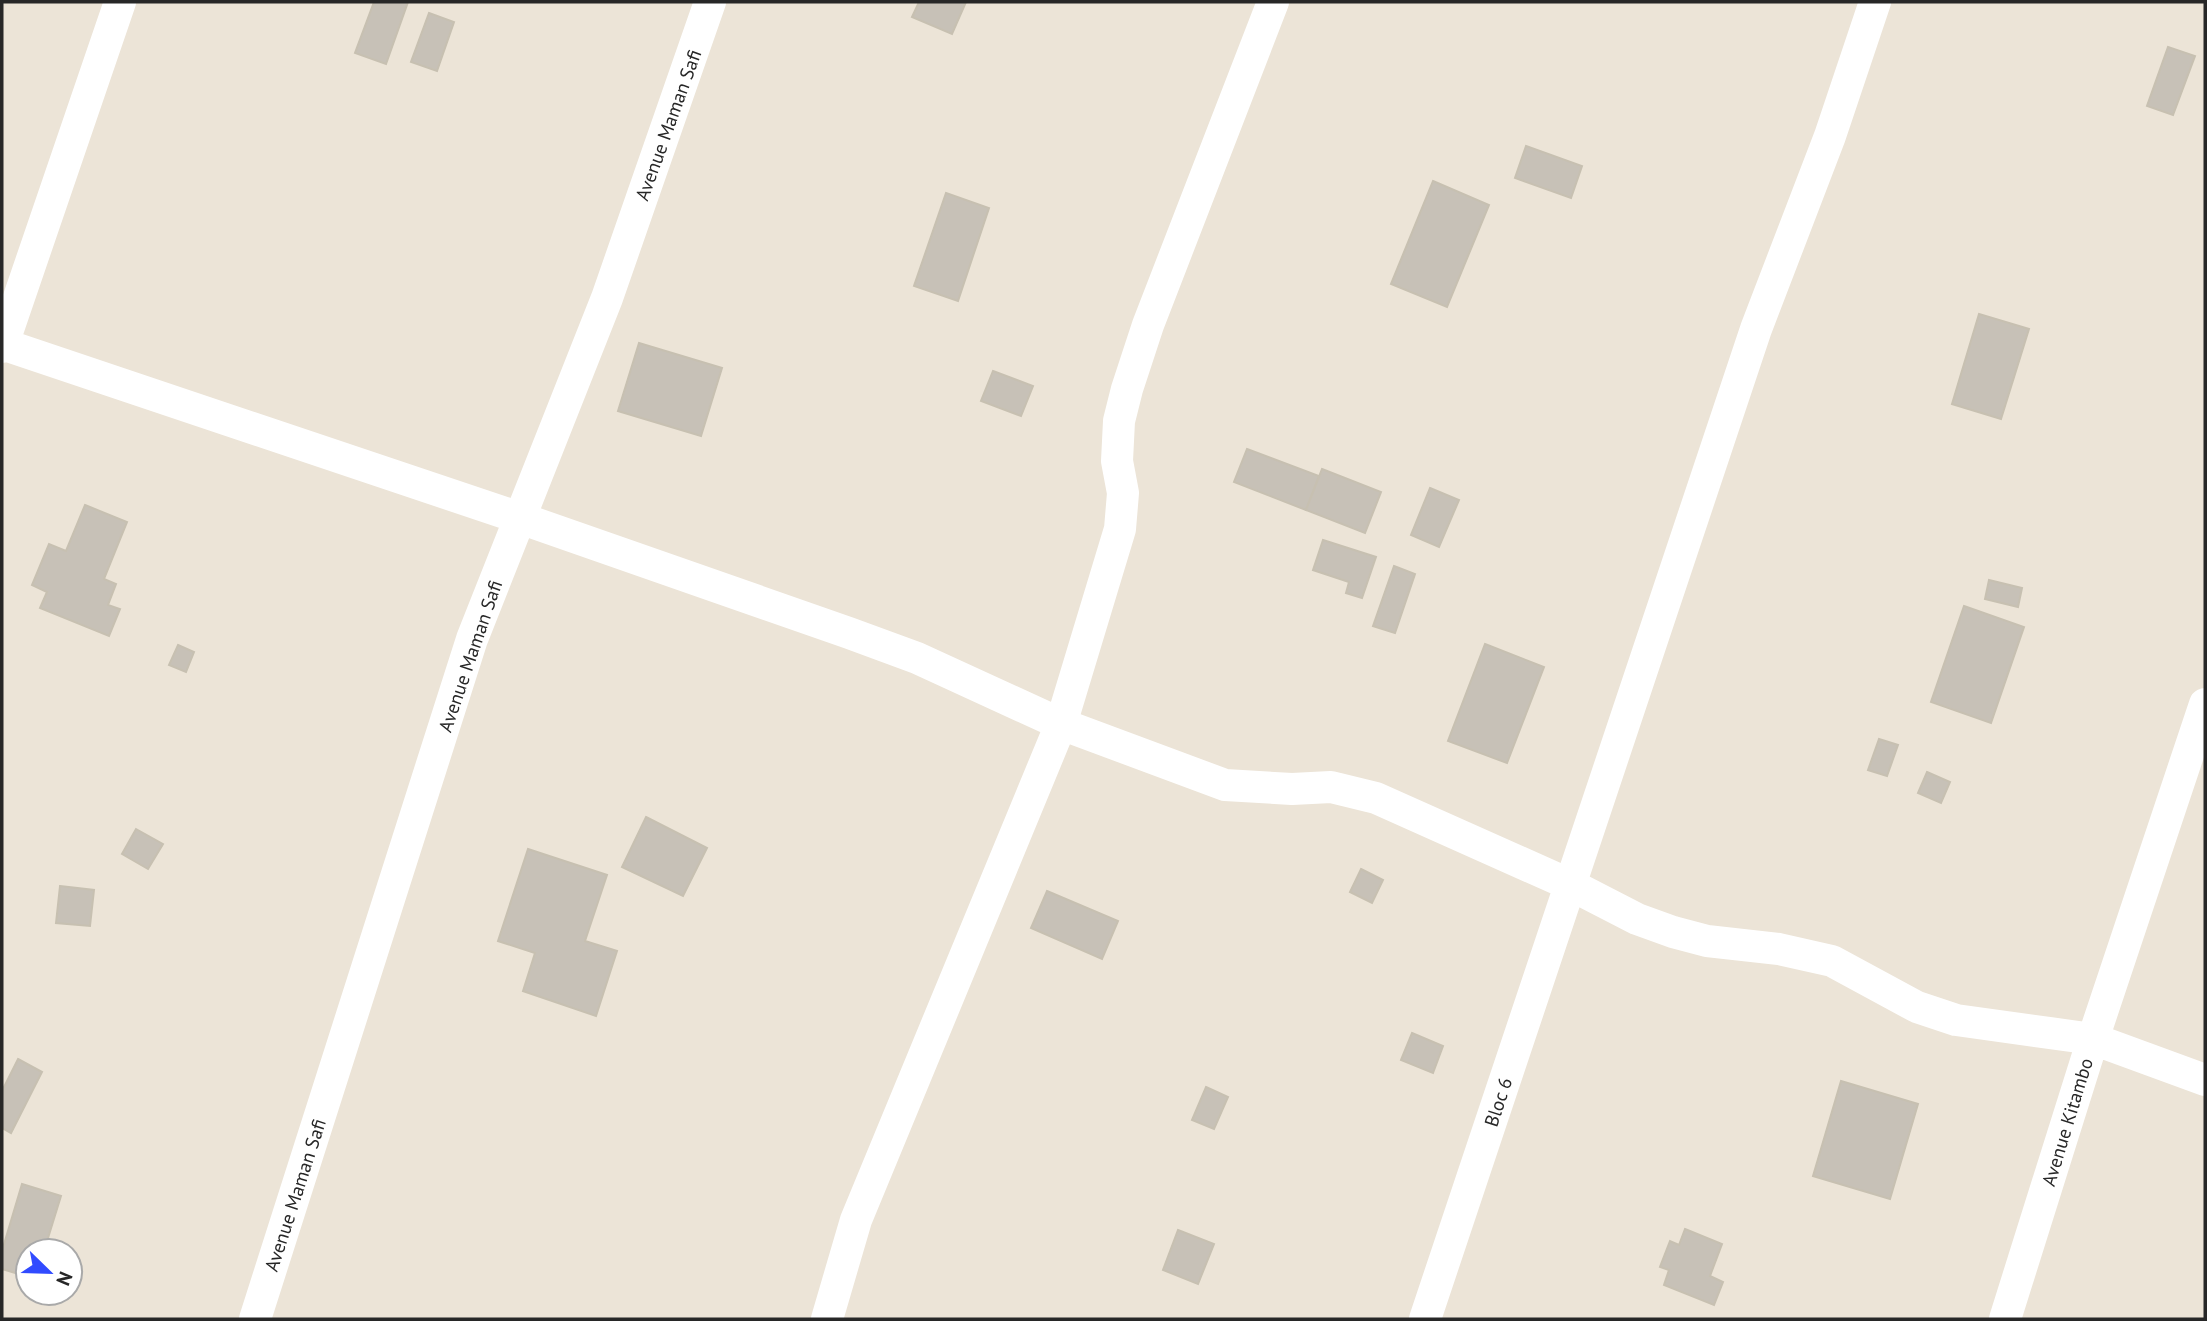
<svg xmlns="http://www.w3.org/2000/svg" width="2207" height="1321" font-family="'PT Sans',sans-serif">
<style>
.building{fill:#c7c1b7;stroke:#c7c0b1;stroke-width:2}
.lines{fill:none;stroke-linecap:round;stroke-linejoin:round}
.street{stroke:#fff;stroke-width:32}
.labels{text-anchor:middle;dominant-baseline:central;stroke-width:5;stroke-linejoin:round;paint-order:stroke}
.street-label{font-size:19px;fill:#272727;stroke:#fff}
</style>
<rect width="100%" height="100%" fill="#ece4d7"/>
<!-- building -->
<g class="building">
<polygon points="374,2 408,2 386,64 355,53"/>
<polygon points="919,2 966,2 952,34 912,17"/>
<polygon points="429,13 454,22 437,71 411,62"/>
<polygon points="2168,47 2195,56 2173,115 2147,106"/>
<polygon points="1526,146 1582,166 1571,198 1515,178"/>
<polygon points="1433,181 1489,205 1447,307 1391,284"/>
<polygon points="946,193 989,208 958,301 914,286"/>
<polygon points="1979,314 2029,329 2001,419 1952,404"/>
<polygon points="639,343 722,368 701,436 618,411"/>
<polygon points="993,371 1033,386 1021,416 981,401"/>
<polygon points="1247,449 1319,476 1306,510 1234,482"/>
<polygon points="1322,469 1381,492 1365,533 1306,510"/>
<polygon points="1430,488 1459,500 1439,547 1411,535"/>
<polygon points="85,505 127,522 104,579 116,584 108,605 120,609 109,636 40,608 47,592 32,585 49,544 66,551"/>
<polygon points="1323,540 1376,557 1362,598 1346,593 1349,582 1313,570"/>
<polygon points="1394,566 1415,574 1395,633 1373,626"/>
<polygon points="1989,580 2022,588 2018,607 1985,599"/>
<polygon points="1964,606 2024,627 1991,723 1931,702"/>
<polygon points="1485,644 1544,667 1507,763 1448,741"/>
<polygon points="178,645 194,652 186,672 169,665"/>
<polygon points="1879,739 1898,745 1887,776 1868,770"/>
<polygon points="1927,772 1950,782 1941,803 1918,793"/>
<polygon points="646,817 707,848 683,896 622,867"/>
<polygon points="136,829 163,844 148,869 122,854"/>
<polygon points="528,849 607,875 585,941 617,951 596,1016 523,991 535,953 498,941"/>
<polygon points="1361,869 1383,880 1372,903 1350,892"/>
<polygon points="60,886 94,890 90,926 56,923"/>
<polygon points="1047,891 1118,921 1102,959 1031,928"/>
<polygon points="1412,1033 1443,1046 1433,1073 1401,1060"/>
<polygon points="18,1059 42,1072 11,1133 2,1128 2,1091"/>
<polygon points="1841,1081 1918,1104 1890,1199 1813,1176"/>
<polygon points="1206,1087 1228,1097 1214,1129 1192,1120"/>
<polygon points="22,1184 61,1196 44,1251 28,1251 28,1277 2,1269 2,1251"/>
<polygon points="1685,1229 1722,1244 1710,1276 1723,1282 1714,1305 1664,1285 1669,1270 1660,1267 1670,1241 1679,1245"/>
<polygon points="1178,1230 1214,1244 1198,1284 1163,1270"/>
</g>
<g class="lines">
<!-- street -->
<g class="street">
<polyline points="2,344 520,518 849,633 917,658 1061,724 1225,785 1292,789 1331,787 1376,798 1571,885 1637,919 1673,932 1707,941 1779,949 1832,961 1917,1007 1956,1020 2093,1039 2205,704"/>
<polyline points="2,347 120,2"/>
<polyline points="255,1319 472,639 607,298 710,2"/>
<polyline points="827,1319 856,1220 1061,724 1120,529 1123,493 1117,461 1119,421 1127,389 1148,325 1273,2"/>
<polyline points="1425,1319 1756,329 1830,136 1875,2"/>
<polyline points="2005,1319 2093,1039 2205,1080"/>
</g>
</g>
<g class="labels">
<!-- street labels -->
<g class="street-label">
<text transform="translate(668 125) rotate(-70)">Avenue Maman Safi</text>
<text transform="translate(470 656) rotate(-71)">Avenue Maman Safi</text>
<text transform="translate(1498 1102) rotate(-72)">Bloc 6</text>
<text transform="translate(2067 1122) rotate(-73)">Avenue Kitambo</text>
<text transform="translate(295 1195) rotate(-72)">Avenue Maman Safi</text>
</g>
</g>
<!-- border -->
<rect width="2207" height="1321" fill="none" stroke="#272727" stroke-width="7"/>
<!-- north arrow -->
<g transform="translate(49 1272) rotate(113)"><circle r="33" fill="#ffffff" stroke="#a9a9a9" stroke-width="2"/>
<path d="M0-5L12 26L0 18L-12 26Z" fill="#314bff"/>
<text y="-10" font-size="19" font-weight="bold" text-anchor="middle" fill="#272727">N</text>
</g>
</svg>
